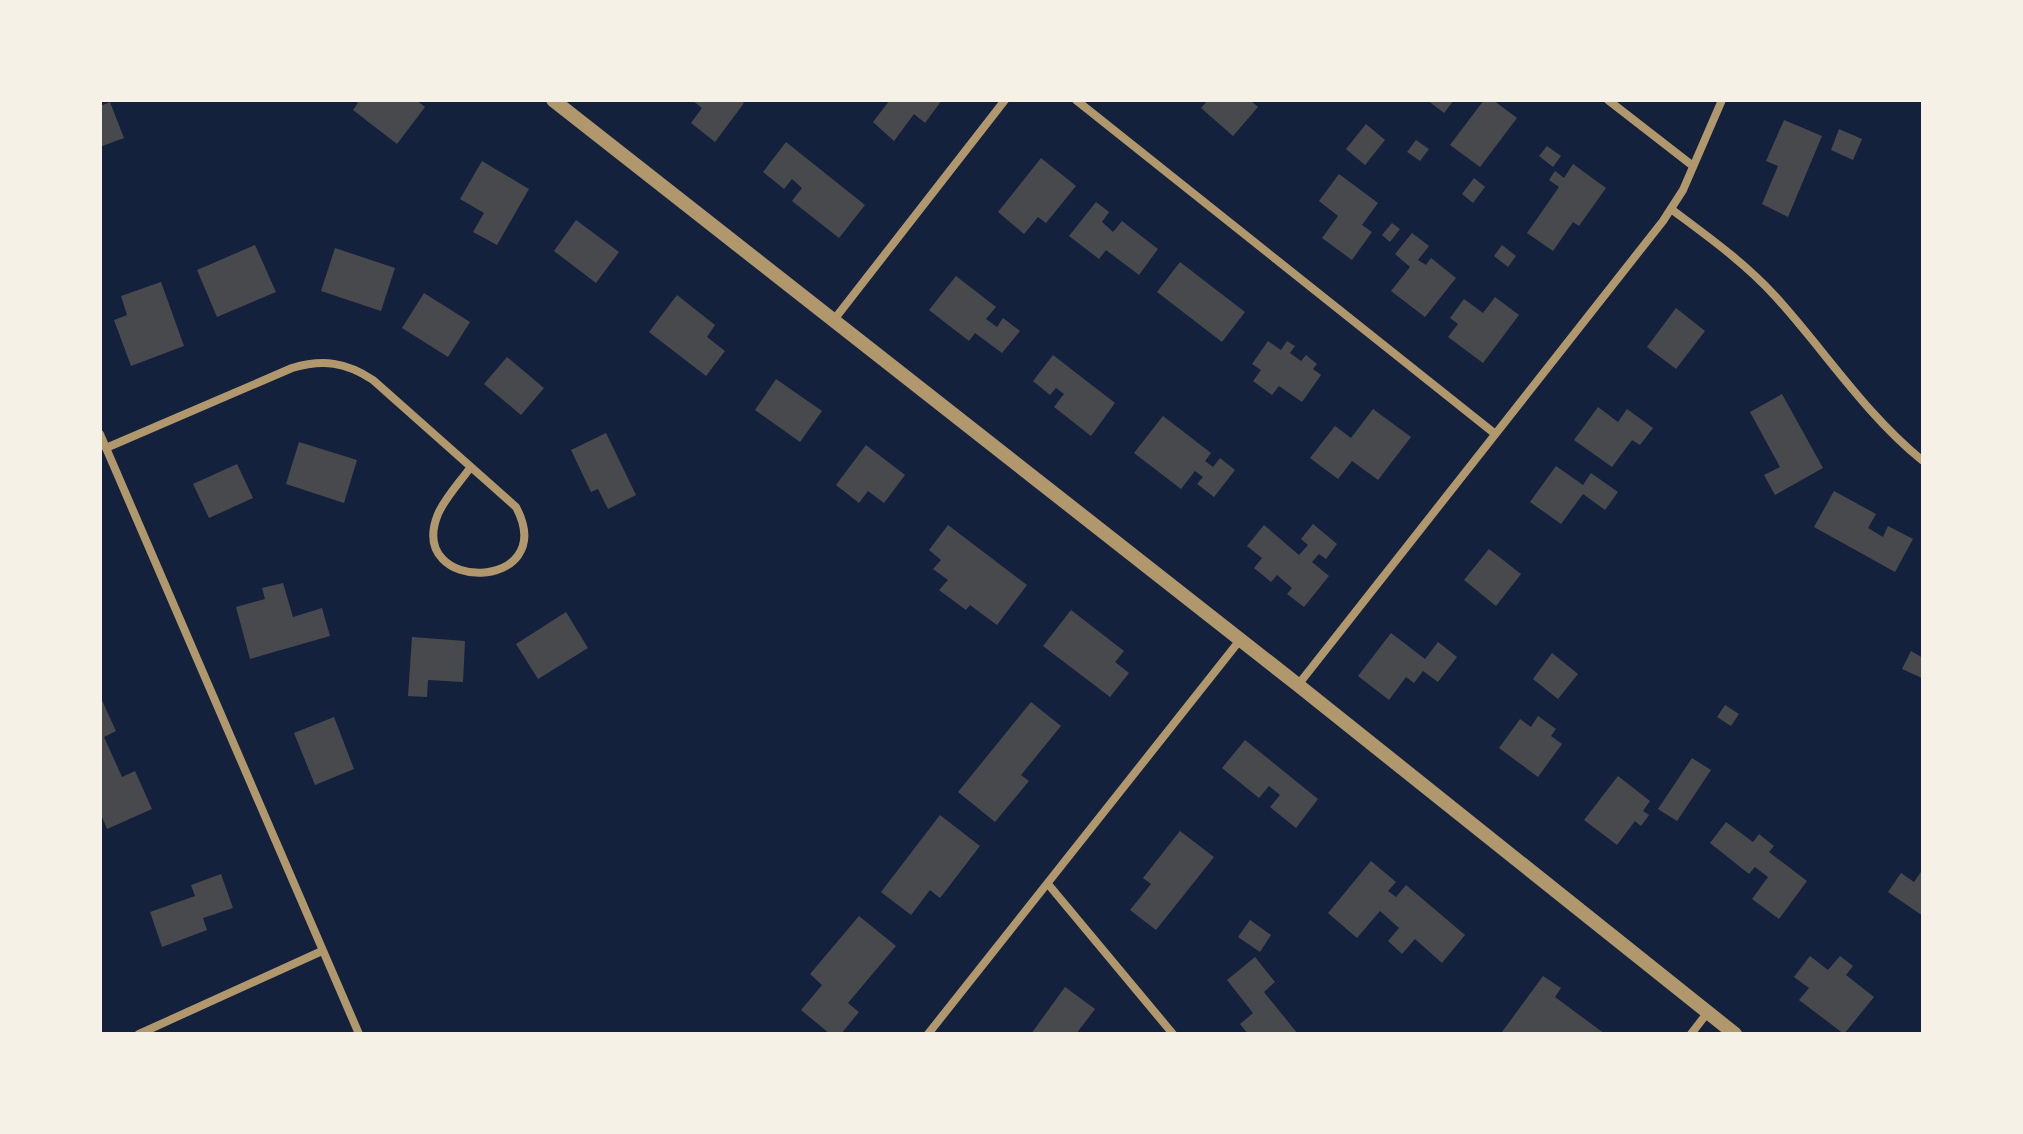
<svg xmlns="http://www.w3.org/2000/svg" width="2023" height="1134" font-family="Quicksand,sans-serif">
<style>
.building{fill:#48494c}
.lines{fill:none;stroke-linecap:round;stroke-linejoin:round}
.minor{stroke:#b1986c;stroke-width:8}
.tertiary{stroke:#b1986c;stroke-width:14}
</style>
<rect width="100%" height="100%" fill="#14213d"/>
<!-- building -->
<g class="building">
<polygon points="354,100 416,100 425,107 397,144 353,110 358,103"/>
<polygon points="692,100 740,100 744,103 715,142 691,123 702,108"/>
<polygon points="890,100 942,100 925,123 914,114 894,141 873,122"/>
<polygon points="1208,100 1250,100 1258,107 1233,136 1201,108"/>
<polygon points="1427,100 1454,100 1444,113"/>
<polygon points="1484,100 1493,100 1517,118 1480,167 1450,145"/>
<polygon points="110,102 124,138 100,147 100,106"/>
<polygon points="1784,120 1822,136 1788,217 1762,204 1778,166 1766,161"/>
<polygon points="1366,124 1385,140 1365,165 1346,149"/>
<polygon points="1839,129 1862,139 1853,160 1831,150"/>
<polygon points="1416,140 1429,149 1420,161 1407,152"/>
<polygon points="786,142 865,205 839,238 792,201 802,188 792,179 784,189 763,172"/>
<polygon points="1547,146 1561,156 1553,167 1539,156"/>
<polygon points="1041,158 1076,186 1046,223 1038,217 1024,234 998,212"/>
<polygon points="482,161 529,189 497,245 473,232 484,213 460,199"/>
<polygon points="1573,164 1606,188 1579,226 1573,222 1553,251 1527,233 1559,187 1549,180 1555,171 1564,178"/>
<polygon points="1339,174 1378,203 1362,225 1372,232 1352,260 1322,238 1338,216 1319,201"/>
<polygon points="1474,178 1485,187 1473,203 1462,194"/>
<polygon points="1096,202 1109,212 1102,222 1113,232 1122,221 1158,249 1139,275 1106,250 1099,259 1069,236"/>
<polygon points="576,220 619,252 596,283 554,251"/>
<polygon points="1392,223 1400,229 1390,242 1382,235"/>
<polygon points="1412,233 1429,246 1418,260 1426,265 1431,258 1456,278 1425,317 1391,291 1410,267 1395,254"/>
<polygon points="255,245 276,292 217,317 197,270"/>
<polygon points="1502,245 1516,256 1508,267 1494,256"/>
<polygon points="335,248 395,268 381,311 321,291"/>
<polygon points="1180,262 1245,312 1222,342 1157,292"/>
<polygon points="956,276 996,307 986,319 997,327 1003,318 1020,331 1002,353 975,333 969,341 929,310"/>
<polygon points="161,282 184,346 131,366 114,320 127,315 121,296"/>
<polygon points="424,293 470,322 448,357 402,328"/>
<polygon points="677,295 715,325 707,337 725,351 706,376 649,332"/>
<polygon points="1495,297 1519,315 1483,363 1448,337 1458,324 1450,318 1464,299 1483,313"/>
<polygon points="1676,308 1705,331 1676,369 1647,347"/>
<polygon points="1268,341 1281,350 1287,341 1295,346 1290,353 1301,361 1306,355 1317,364 1313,369 1321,375 1302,402 1279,386 1272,395 1253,381 1261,370 1252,364"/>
<polygon points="1053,355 1115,403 1091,436 1054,407 1064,394 1056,388 1050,395 1033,381"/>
<polygon points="507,357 544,388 521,415 484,384"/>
<polygon points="776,379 822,411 800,442 755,410"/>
<polygon points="1782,394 1823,468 1775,495 1764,475 1780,467 1750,412"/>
<polygon points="1598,407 1618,422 1627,409 1653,428 1640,445 1632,440 1612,467 1574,440"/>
<polygon points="1373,409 1411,437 1378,480 1352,461 1338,479 1310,458 1335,426 1351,438"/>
<polygon points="1163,416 1211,453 1205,461 1213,467 1220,458 1235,470 1214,497 1197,484 1203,477 1195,471 1181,489 1134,453"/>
<polygon points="606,433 636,495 608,509 598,489 591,492 571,450"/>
<polygon points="299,442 357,460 344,503 286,484"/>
<polygon points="866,445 905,475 884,503 868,491 859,503 836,485"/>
<polygon points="237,464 253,498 209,518 193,484"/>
<polygon points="1556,466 1583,485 1591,473 1618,492 1605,510 1583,494 1561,524 1530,502"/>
<polygon points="1834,491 1876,514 1868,528 1883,537 1888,526 1913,539 1895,572 1814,527"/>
<polygon points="1313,524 1337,544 1326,559 1319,554 1312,562 1329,576 1304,607 1287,594 1292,588 1277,575 1271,582 1254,568 1262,558 1247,546 1264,525 1299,555 1308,545 1301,539"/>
<polygon points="948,525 1027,585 997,625 970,605 966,610 939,590 948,580 933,569 941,560 929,550"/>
<polygon points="1489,549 1521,574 1496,606 1464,580"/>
<polygon points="283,583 293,617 322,608 330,636 250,659 236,607 265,599 262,588"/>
<polygon points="1071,610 1124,651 1115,662 1129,673 1110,697 1043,646"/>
<polygon points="566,612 588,648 538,679 516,644"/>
<polygon points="1391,633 1425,659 1438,642 1457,657 1438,682 1423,671 1414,683 1406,677 1389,700 1358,676"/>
<polygon points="412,637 465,641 463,682 428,680 427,697 408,696"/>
<polygon points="1911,651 1923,658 1922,678 1902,669"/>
<polygon points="1552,653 1578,674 1558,699 1533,679"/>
<polygon points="100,696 116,731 104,737 122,777 135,771 152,809 107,829 100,812"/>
<polygon points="1031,702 1061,726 1021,775 1029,781 995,822 958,792"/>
<polygon points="1725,705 1739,714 1731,726 1717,717"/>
<polygon points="1538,716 1556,729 1551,736 1562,744 1538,777 1499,748 1520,719 1531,727"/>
<polygon points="334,717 354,769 315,785 294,733"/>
<polygon points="1245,740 1318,799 1296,828 1270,807 1280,795 1269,786 1259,798 1222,768"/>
<polygon points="1692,758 1711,770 1677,821 1658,809"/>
<polygon points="1618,776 1650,801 1643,811 1649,815 1641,826 1635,821 1617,845 1584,820"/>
<polygon points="940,815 980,846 940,898 930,890 911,915 881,892"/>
<polygon points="1726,822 1753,842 1759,834 1774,846 1769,852 1807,881 1779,919 1752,899 1768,877 1755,867 1749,874 1710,843"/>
<polygon points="1180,831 1214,857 1156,930 1130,910 1151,884 1143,878"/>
<polygon points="1371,861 1396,882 1388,891 1396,897 1406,885 1465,935 1442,963 1415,939 1402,954 1388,941 1399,928 1380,911 1357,938 1328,913"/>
<polygon points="1923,869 1923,916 1888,892 1901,873 1914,882"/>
<polygon points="221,874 233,908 203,918 207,930 162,947 150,912 195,896 191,885"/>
<polygon points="859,916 896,946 848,1003 859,1012 841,1034 830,1034 801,1010 822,985 810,974"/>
<polygon points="1250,920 1271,935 1260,952 1238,937"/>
<polygon points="1810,956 1828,970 1840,956 1853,966 1846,975 1874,997 1844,1034 1799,1000 1809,988 1794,977"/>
<polygon points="1255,957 1275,982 1264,992 1298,1034 1248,1034 1240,1024 1253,1013 1227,980"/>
<polygon points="1543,976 1561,988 1555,997 1605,1034 1502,1032"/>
<polygon points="1065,987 1095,1009 1076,1034 1031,1034"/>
</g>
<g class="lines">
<!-- minor -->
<g class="minor">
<polyline points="1076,100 1494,433"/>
<polyline points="1608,100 1693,166"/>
<path d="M1671,209C1707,236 1744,262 1775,296C1825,351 1865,414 1923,461"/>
<polyline points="833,321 1005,100"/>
<polyline points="100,434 359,1034"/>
<path d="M106,448L292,368C323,359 346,362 373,380L516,507C561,592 405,595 438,514C445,498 460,482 470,468"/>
<polyline points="1298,685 1663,221 1683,190 1722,100"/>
<polyline points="1048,884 1173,1034"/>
<polyline points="139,1034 322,951"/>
<polyline points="928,1034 1240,640"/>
<polyline points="1691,1034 1708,1012"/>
</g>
<!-- tertiary -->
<polyline class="tertiary" points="553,100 1298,685 1735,1034"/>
</g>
<!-- border -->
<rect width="2023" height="1134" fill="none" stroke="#f6f1e7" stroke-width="204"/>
</svg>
